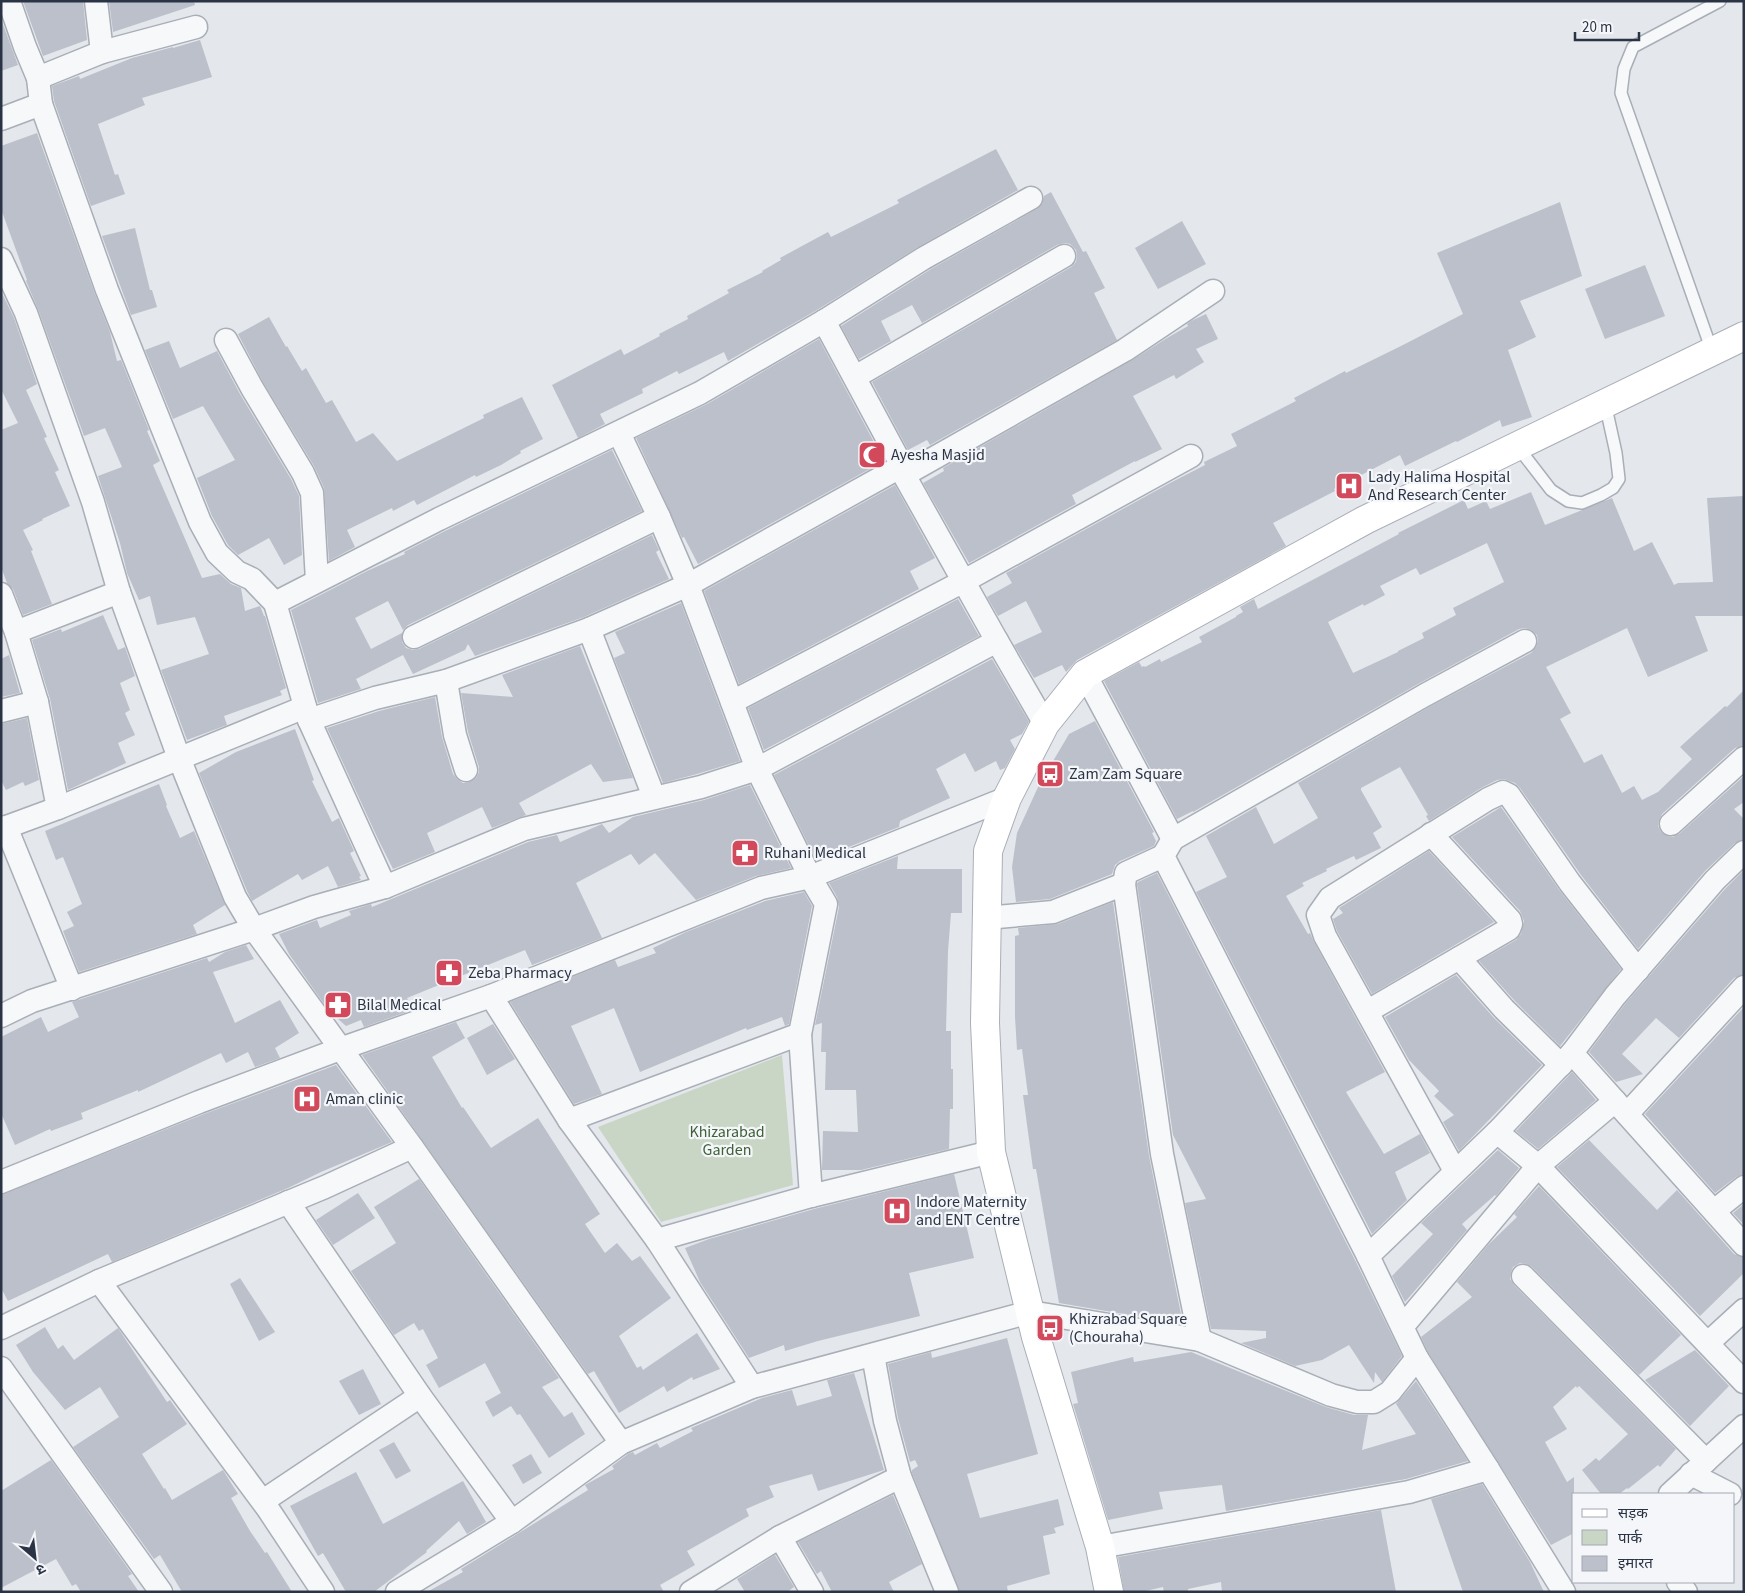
<svg xmlns="http://www.w3.org/2000/svg" width="1745" height="1593" font-family="'Source Sans 3','Noto Sans Devanagari',sans-serif">
<style>
.green{fill:#c9d6c5}
.building{fill:#bbc0ca;fill-rule:evenodd}
.lines{fill:none;stroke-linecap:round;stroke-linejoin:round}
.service-casing{stroke:#a9aeb7;stroke-width:14}
.minor-casing{stroke:#a9aeb7;stroke-width:25}
.secondary-casing{stroke:#a9aeb7;stroke-width:30}
.service{stroke:#f7f8fa;stroke-width:11}
.minor{stroke:#f7f8fa;stroke-width:22}
.secondary{stroke:#fff;stroke-width:28}
.labels{text-anchor:middle;dominant-baseline:central;stroke-width:4.5;stroke-linejoin:round;paint-order:stroke}
.poi-label{font-size:16px;fill:#2b3445;stroke:#f4f6f9;text-anchor:start}
.park-label{font-size:16px;fill:#3f6138;stroke:#f4f6f9}
</style>
<rect width="100%" height="100%" fill="#e4e7ec"/>
<!-- green -->
<polygon class="green" points="782,1055 793,1185 661,1222 598,1127"/>
<!-- building -->
<g class="building">
<polygon points="23,1 83,1 87,40 43,56"/>
<polygon points="109,1 194,1 195,5 113,32"/>
<polygon points="1,19 18,65 1,71"/>
<polygon points="200,40 212,77 142,98 145,105 98,124 115,175 118,174 125,194 91,206 54,101 52,86 79,76 80,79 132,58 173,47 173,48"/>
<polygon points="37,133 95,294 110,332 117,361 121,360 149,430 147,431 160,461 153,465 202,578 220,574 231,584 241,588 245,611 260,606 264,616 265,616 286,688 280,691 282,695 224,716 227,725 187,740 161,670 209,654 195,617 157,625 150,596 139,600 127,573 120,543 98,476 122,467 105,428 84,436 38,309 26,281 27,280 1,209 1,146"/>
<polygon points="996,149 1018,190 918,247 817,310 728,361 724,352 679,374 677,371 642,389 643,393 600,414 605,424 578,438 552,385 621,349 624,355 660,336 659,334 688,319 687,316 729,293 727,290 763,272 762,271 781,260 780,258 802,246 828,232 831,237 899,203 897,200"/>
<polygon points="1051,192 1083,252 1086,251 1105,288 1094,293 1117,340 930,445 927,440 908,450 872,382 1071,267 1076,262 1077,256 1076,250 1070,244 1064,243 1057,245 922,323 912,305 881,321 891,341 859,359 841,326 931,269 1037,209 1042,204 1044,196"/>
<polygon points="1560,202 1582,276 1520,301 1536,337 1508,350 1532,417 1502,427 1500,420 1457,442 1456,441 1405,466 1400,455 1334,489 1335,491 1273,523 1286,546 1077,660 1066,672 1062,665 1034,678 1014,645 1042,632 1026,601 998,616 987,597 1012,583 1006,573 1170,483 1205,465 1204,462 1237,446 1231,434 1296,401 1294,398 1345,371 1346,373 1401,346 1463,314 1437,253"/>
<polygon points="1182,221 1206,264 1158,289 1135,248"/>
<polygon points="135,228 150,290 152,290 157,307 131,315 102,236"/>
<polygon points="1645,265 1665,316 1605,339 1585,289"/>
<polygon points="1,291 14,318 37,384 26,390 47,437 44,438 59,470 55,472 70,506 42,519 43,520 23,530 33,550 31,551 52,604 23,615 13,589 7,583 1,567 1,430 18,423 1,389"/>
<polygon points="1206,314 1218,339 1196,349 1204,362 1176,379 1174,375 1133,396 1162,449 1135,462 1135,461 1072,495 1076,504 969,563 923,483 944,471 943,468 1131,361 1167,338 1188,326 1187,324 1191,321"/>
<polygon points="269,317 286,347 287,346 302,371 306,368 326,403 332,400 356,442 373,433 397,461 484,418 483,415 522,397 543,439 520,451 521,453 501,465 476,477 475,475 417,505 414,500 393,511 392,508 347,530 355,547 329,561 324,488 314,466 263,382 238,334"/>
<polygon points="819,339 884,461 698,564 684,537 682,538 636,438 707,404"/>
<polygon points="169,341 180,368 217,351 240,394 291,479 299,496 302,555 284,565 269,538 238,555 228,545 212,516 197,478 235,460 203,406 173,419 145,350"/>
<polygon points="612,450 642,511 408,625 403,630 388,601 355,618 371,649 402,633 402,642 406,648 413,650 419,649 652,535 659,550 656,552 669,579 584,617 475,656 468,644 465,650 413,674 403,655 356,679 361,689 318,703 291,610 367,571 405,554 404,552 447,530"/>
<polygon points="895,485 935,558 910,571 919,589 739,684 704,591"/>
<path d="M1531,492L1545,525L1612,498L1634,551L1652,542L1674,585L1678,583L1713,582L1707,498L1744,496V616H1695L1708,651L1648,677L1627,628L1546,667L1571,713L1560,719L1584,763L1602,754L1622,793L1634,786L1642,800L1658,792L1692,759L1680,747L1725,706L1727,707L1744,690V745L1735,748L1662,814L1659,820L1658,826L1661,832L1667,836L1673,837L1679,834L1744,776V802L1734,809L1744,819V839L1735,843L1705,871L1638,949L1581,875L1520,788L1515,783L1504,779L1497,780L1481,788L1429,821L1426,816L1428,815L1400,767L1361,788V790L1382,827L1373,833L1381,848L1356,860L1354,856L1326,869L1327,871L1302,883L1304,886L1286,896L1308,934L1310,933L1314,942L1385,1072L1346,1092L1384,1154L1420,1134L1430,1153L1395,1172L1407,1200L1372,1234L1196,892L1227,877L1206,836L1256,807L1274,844L1318,818L1298,783L1431,706L1531,653L1536,647L1538,641L1537,635L1531,630L1525,628L1519,629L1418,684L1193,812V811L1177,819L1104,681L1139,662L1142,667L1144,666L1145,667L1160,659L1161,662L1202,642L1199,637L1236,617V616L1243,612L1240,607L1254,599L1258,609L1399,534L1398,533L1464,500L1468,509L1486,501L1490,509ZM1487,543L1504,582L1453,608L1456,615L1422,633L1424,638L1398,651V652L1353,673L1328,622L1363,604L1364,606L1385,595L1380,586L1416,568L1420,575Z"/>
<polygon points="958,599 979,636 764,750 748,708"/>
<polygon points="681,603 740,761 697,774 663,783 614,658 625,653 615,632"/>
<polygon points="103,615 118,650 125,647 135,676 120,683 130,710 125,713 135,735 118,743 126,763 68,790 50,699 32,640 61,629 62,632"/>
<polygon points="580,646 633,778 603,782 591,764 519,803 526,815 492,828 482,807 427,833 435,852 393,869 378,839 327,728 379,711 435,697 442,737 453,774 457,779 463,783 470,782 476,778 479,772 479,767 468,732 461,693 513,697 502,675"/>
<polygon points="9,655 20,693 1,697 1,659"/>
<polygon points="992,659 1029,722 1022,734 1010,740 1015,749 1005,768 1000,770 996,761 975,772 965,753 936,769 950,798 900,821 899,827 816,860 774,775"/>
<polygon points="27,718 39,780 25,786 23,782 6,790 1,780 1,724"/>
<polygon points="1095,721 1154,832 1152,833 1156,841 1154,846 1120,861 1115,865 1112,874 1050,899 1016,902 1012,867 1017,833 1039,785 1069,734"/>
<polygon points="295,729 314,780 312,781 332,822 339,818 354,851 350,853 361,876 359,877 361,880 338,887 328,866 302,880 298,874 252,901 247,891 199,773 236,752"/>
<polygon points="159,784 167,805 166,806 180,838 194,831 225,905 193,925 197,934 79,972 63,931 74,926 67,912 82,904 63,857 56,860 45,831"/>
<polygon points="750,785 791,868 756,876 696,900 655,853 639,865 631,854 576,883 602,938 532,965 525,950 407,998 412,1010 364,1027 361,1020 346,1026 329,1011 289,954 279,934 317,920 320,928 351,915 349,911 371,904 372,907 528,842 557,835 560,842 602,824 609,833 633,817 704,800"/>
<polygon points="1501,807 1560,891 1621,969 1560,1046 1514,1000 1479,961 1516,940 1521,934 1524,921 1520,911 1452,837"/>
<polygon points="1429,851 1494,922 1372,994 1337,931 1333,919 1343,913 1339,908"/>
<polygon points="898,856 897,869 962,869 962,913 951,913 948,951 946,1031 951,1031 951,1069 953,1069 953,1109 950,1109 949,1149 861,1170 822,1170 823,1131 858,1132 856,1090 825,1090 826,1052 821,1052 822,1023 815,1025 839,907 837,897 829,883"/>
<polygon points="1744,870 1744,974 1734,978 1679,1038 1656,1018 1622,1054 1643,1074 1616,1082 1589,1052 1625,1004 1725,889"/>
<polygon points="1157,873 1356,1262 1402,1356 1382,1382 1375,1372 1374,1383 1349,1345 1322,1360 1295,1366 1241,1343 1266,1338 1266,1331 1211,1329 1185,1203 1206,1199 1173,1135 1137,884 1138,882"/>
<polygon points="804,892 812,906 789,1024 785,1026 782,1017 747,1030 746,1028 640,1072 614,1008 571,1026 602,1094 574,1104 510,1002 615,960 618,967 656,953 653,948 686,932 765,901"/>
<polygon points="1113,902 1149,1156 1183,1324 1059,1303 1036,1169 1033,1169 1023,1095 1028,1095 1022,1049 1017,1050 1015,1017 1015,936 1019,935 1018,928 1058,924"/>
<polygon points="246,945 254,959 213,972 235,1023 280,1000 299,1033 275,1048 280,1058 255,1067 248,1052 226,1063 221,1053 138,1092 138,1090 81,1113 83,1119 51,1131 50,1129 15,1145 1,1113 1,1037 41,1017 48,1032 79,1017 72,1002 207,958 209,962 225,952"/>
<polygon points="1456,975 1494,1018 1542,1065 1459,1151 1443,1122 1454,1115 1434,1096 1439,1091 1409,1060 1385,1017"/>
<polygon points="1744,1007 1744,1174 1736,1177 1715,1193 1645,1114"/>
<polygon points="456,1022 465,1038 432,1057 462,1108 463,1107 491,1148 538,1118 600,1214 585,1224 605,1253 617,1243 632,1261 640,1256 671,1298 619,1336 637,1368 641,1366 643,1370 697,1333 720,1369 693,1380 692,1377 667,1392 664,1386 619,1413 594,1371 588,1374 362,1055"/>
<polygon points="493,1024 515,1059 487,1075 467,1038"/>
<polygon points="336,1065 392,1142 321,1172 288,1188 112,1262 108,1254 8,1301 1,1288 1,1195 204,1114"/>
<polygon points="1572,1072 1596,1100 1538,1149 1516,1131"/>
<polygon points="1589,1140 1657,1210 1677,1190 1734,1254 1744,1258 1744,1273 1700,1316 1557,1167"/>
<polygon points="1498,1150 1519,1168 1496,1196 1495,1195 1462,1224 1467,1230 1405,1302 1392,1276 1433,1234 1421,1223"/>
<polygon points="954,1174 974,1258 909,1273 920,1316 818,1341 785,1351 784,1345 749,1358 700,1282 685,1248 709,1239 814,1209"/>
<polygon points="419,1179 559,1378 542,1387 564,1417 572,1412 585,1434 549,1458 520,1414 517,1415 511,1406 493,1417 485,1402 501,1393 485,1363 439,1388 426,1365 438,1358 423,1329 419,1331 414,1323 394,1335 351,1271 396,1243 374,1207"/>
<polygon points="1539,1186 1681,1335 1639,1375 1532,1267 1527,1264 1520,1263 1513,1267 1511,1272 1510,1279 1514,1285 1676,1449 1660,1467 1658,1465 1628,1489 1627,1488 1619,1494 1601,1494 1582,1470 1596,1458 1599,1461 1628,1434 1579,1386 1577,1388 1576,1386 1553,1407 1567,1429 1545,1442 1567,1482 1574,1477 1574,1533 1551,1545 1428,1352 1421,1337 1472,1297 1457,1282 1488,1245 1517,1217 1514,1214"/>
<polygon points="358,1193 375,1218 333,1245 316,1220"/>
<polygon points="1744,1204 1744,1225 1733,1213"/>
<polygon points="240,1278 275,1332 259,1341 230,1284"/>
<polygon points="45,1327 58,1349 63,1345 74,1360 118,1328 167,1402 170,1400 187,1424 142,1454 164,1489 165,1488 172,1500 223,1470 238,1494 231,1498 250,1531 265,1553 267,1552 292,1592 182,1592 160,1555 154,1559 73,1447 119,1417 100,1387 65,1410 33,1372 16,1345"/>
<polygon points="1007,1338 1038,1454 967,1474 980,1518 1058,1499 1064,1525 1054,1528 1056,1533 1043,1536 1050,1574 1007,1586 1008,1592 960,1592 912,1473 912,1470 918,1466 915,1460 910,1462 898,1418 888,1364 931,1352 932,1358"/>
<polygon points="1695,1350 1729,1386 1690,1426 1645,1380"/>
<polygon points="1191,1352 1326,1407 1354,1415 1368,1415 1362,1450 1416,1434 1396,1404 1416,1381 1468,1461 1406,1479 1226,1511 1222,1485 1159,1492 1163,1509 1108,1520 1073,1404 1078,1403 1071,1372 1133,1357 1134,1362"/>
<polygon points="363,1369 381,1404 359,1415 339,1381"/>
<polygon points="854,1373 884,1470 818,1491 812,1474 769,1486 774,1497 746,1509 749,1516 687,1551 695,1565 660,1585 664,1592 427,1592 463,1572 461,1569 588,1490 585,1485 614,1469 612,1466 628,1454 633,1452 635,1455 657,1443 660,1448 693,1431 691,1428 762,1398 792,1390 797,1406 832,1396 827,1380"/>
<polygon points="394,1442 411,1471 396,1479 379,1450"/>
<polygon points="531,1454 542,1473 523,1484 512,1465"/>
<polygon points="51,1460 132,1574 128,1576 139,1592 81,1592 76,1584 72,1586 56,1559 1,1588 1,1491"/>
<polygon points="356,1472 383,1524 463,1481 486,1522 467,1534 459,1521 426,1551 427,1552 374,1592 346,1592 323,1553 318,1556 290,1506"/>
<polygon points="1482,1484 1530,1562 1544,1592 1463,1592 1431,1499"/>
<polygon points="893,1495 922,1564 889,1582 894,1592 832,1592 821,1571 817,1574 798,1542"/>
<polygon points="1381,1510 1396,1592 1222,1592 1221,1582 1188,1589 1188,1592 1164,1592 1163,1587 1141,1592 1124,1592 1118,1557"/>
<polygon points="775,1555 794,1587 787,1592 745,1592 737,1579"/>
</g>
<g class="lines">
<defs>
<g id="service">
<polyline points="1712,351 1621,93 1624,69 1633,47 1720,1"/>
<polyline points="1517,446 1551,490 1568,501 1582,503 1601,495 1613,488 1619,479 1616,453 1605,403"/>
</g>
<g id="minor">
<polyline points="9,1 25,47 38,78 41,104 107,290 200,522 217,553 237,572 252,579 275,603 309,720 385,887"/>
<polyline points="96,1 102,52"/>
<polyline points="38,78 102,52 196,27"/>
<polyline points="1,119 41,104"/>
<polyline points="1,259 26,313 93,502 119,592 179,758 235,897 254,929 412,1147 621,1443"/>
<polyline points="824,321 902,466 904,475 997,641 1045,724"/>
<polyline points="226,340 252,388 303,473 312,493 317,581"/>
<polyline points="855,377 1064,256"/>
<polyline points="619,433 659,517 688,585 757,769 810,877 826,904 800,1034 569,1120 657,1240 811,1196 991,1152"/>
<polyline points="904,475 1125,350 1213,291"/>
<polyline points="1,594 16,632 37,702 1,711"/>
<polyline points="275,603 439,519 700,393 824,321 924,258 1031,198"/>
<polyline points="589,629 654,797"/>
<polyline points="16,632 119,592"/>
<polyline points="414,637 659,517"/>
<polyline points="1085,674 1173,839"/>
<polyline points="446,681 455,735 466,770"/>
<polyline points="37,702 58,808"/>
<polyline points="732,702 964,581 1191,456"/>
<polyline points="309,720 375,698 446,681 589,629 688,585 902,466"/>
<polyline points="1671,824 1744,758"/>
<polyline points="6,827 72,989"/>
<polyline points="1,829 58,808 305,707"/>
<polyline points="1744,852 1715,880 1615,996 1572,1053 1497,1132 1538,1166 1744,1382"/>
<polyline points="1124,884 1162,1154 1200,1340"/>
<polyline points="986,918 1053,912 1124,884 1126,873 1163,856"/>
<polyline points="1459,958 1504,1009 1561,1065"/>
<polyline points="491,996 569,1120"/>
<polyline points="1368,1011 1509,929 1511,924 1510,920 1431,834"/>
<polyline points="1,1016 32,1001 254,929 314,907 385,887 524,829 701,787 757,769 997,641"/>
<polyline points="800,1034 811,1196"/>
<polyline points="1572,1053 1744,1245"/>
<polyline points="1627,1114 1744,987"/>
<polyline points="1455,1171 1325,936 1318,915 1330,898 1488,799 1503,792 1509,795 1570,883 1638,970"/>
<polyline points="1,1182 199,1102 340,1049 491,996 761,888 810,877 1007,798"/>
<polyline points="288,1202 420,1396 512,1522"/>
<polyline points="1714,1211 1744,1187"/>
<polyline points="657,1240 752,1387"/>
<polyline points="1368,1256 1497,1132"/>
<polyline points="1523,1276 1706,1461"/>
<polyline points="99,1281 268,1509 323,1592"/>
<polyline points="1403,1326 1538,1166 1615,1101"/>
<polyline points="1,1328 99,1281 325,1187 412,1147"/>
<polyline points="1708,1343 1744,1310"/>
<polyline points="873,1355 885,1421 900,1477 947,1592"/>
<polyline points="1,1368 161,1592"/>
<polyline points="1488,1469 1417,1358 1368,1256 1163,856 1173,839 1425,695 1525,641"/>
<polyline points="1691,1474 1730,1494"/>
<polyline points="1670,1494 1744,1426"/>
<polyline points="263,1501 420,1396"/>
<polyline points="780,1537 812,1592"/>
<polyline points="1100,1547 1409,1492 1488,1469 1564,1592"/>
<polyline points="1678,1582 1686,1592"/>
<polyline points="397,1592 512,1522 621,1443 752,1387 1030,1312 1200,1340 1331,1395 1357,1402 1374,1402 1390,1392 1417,1358"/>
<polyline points="691,1592 780,1537 900,1477"/>
</g>
<polyline id="secondary" points="1109,1592 1100,1547 1036,1337 991,1152 985,1023 988,851 1007,798 1045,724 1085,674 1365,520 1744,336"/>
</defs>
<!-- service casing -->
<use href="#service" class="service-casing"/>
<!-- minor casing -->
<use href="#minor" class="minor-casing"/>
<!-- secondary casing -->
<use href="#secondary" class="secondary-casing"/>
<!-- service -->
<use href="#service" class="service"/>
<!-- minor -->
<use href="#minor" class="minor"/>
<!-- secondary -->
<use href="#secondary" class="secondary"/>
</g>
<!-- icons -->
<defs>
<symbol id="mosque-square" viewBox="-11 -11 22 22"><rect x="-9" y="-9" width="18" height="18" rx="4" fill="#d1495b" stroke="#f4f6f9"/><path d="M3.5-4.9A6 6 0 1 0 3.5 4.9A5 5 0 1 1 3.5-4.9Z" fill="#fff"/></symbol>
<symbol id="hospital-square" viewBox="-11 -11 22 22"><rect x="-9" y="-9" width="18" height="18" rx="4" fill="#d1495b" stroke="#f4f6f9"/><path d="M-5-5h3v3.5h4V-5h3V5h-3V1.5h-4V5h-3Z" fill="#fff"/></symbol>
<symbol id="bus-square" viewBox="-11 -11 22 22"><rect x="-9" y="-9" width="18" height="18" rx="4" fill="#d1495b" stroke="#f4f6f9"/><path d="M-5-6H5V4H4V6H2V4H-2V6H-4V4H-5ZM-3.5-4V0h7V-4ZM-3.5 1.2v1.5H-2V1.2ZM2 1.2v1.5H3.5V1.2Z" fill="#fff"/></symbol>
<symbol id="pharmacy-square" viewBox="-11 -11 22 22"><rect x="-9" y="-9" width="18" height="18" rx="4" fill="#d1495b" stroke="#f4f6f9"/><path d="M-2-6h4v4h4v4h-4v4h-4v-4h-4v-4h4Z" fill="#fff"/></symbol>
</defs>
<g fill-rule="evenodd">
<use href="#mosque-square" x="856" y="439" width="32" height="32"/>
<use href="#hospital-square" x="1333" y="470" width="32" height="32"/>
<use href="#bus-square" x="1034" y="758" width="32" height="32"/>
<use href="#pharmacy-square" x="729" y="837" width="32" height="32"/>
<use href="#pharmacy-square" x="433" y="957" width="32" height="32"/>
<use href="#pharmacy-square" x="322" y="989" width="32" height="32"/>
<use href="#hospital-square" x="291" y="1083" width="32" height="32"/>
<use href="#hospital-square" x="881" y="1195" width="32" height="32"/>
<use href="#bus-square" x="1034" y="1312" width="32" height="32"/>
</g>
<g class="labels">
<!-- poi labels -->
<g class="poi-label">
<text x="891" y="455">Ayesha Masjid</text>
<text x="1368" y="477">Lady Halima Hospital<tspan x="1368" dy="18">And Research Center</tspan></text>
<text x="1069" y="774">Zam Zam Square</text>
<text x="764" y="853">Ruhani Medical</text>
<text x="468" y="973">Zeba Pharmacy</text>
<text x="357" y="1005">Bilal Medical</text>
<text x="326" y="1099">Aman clinic</text>
<text x="916" y="1202">Indore Maternity<tspan x="916" dy="18">and ENT Centre</tspan></text>
<text x="1069" y="1319">Khizrabad Square<tspan x="1069" dy="18">(Chouraha)</tspan></text>
</g>
<!-- park labels -->
<g class="park-label">
<text x="727" y="1132">Khizarabad<tspan x="727" dy="18">Garden</tspan></text>
</g>
</g>
<!-- border -->
<rect width="1745" height="1593" fill="none" stroke="#2b3445" stroke-width="5"/>
<!-- legend -->
<rect x="1572" y="1493" width="162" height="90" fill="#f4f6f9" stroke="#a4a8b1"/>
<rect x="1582" y="1509" width="25" height="8" fill="#ffffff" stroke="#a4a8b1"/>
<text x="1618" y="1518" font-size="15" fill="#2b3445">सड़क</text>
<rect x="1582" y="1530" width="25" height="15" fill="#c9d6c5" stroke="#a4a8b1"/>
<text x="1618" y="1543" font-size="15" fill="#2b3445">पार्क</text>
<rect x="1582" y="1556" width="25" height="15" fill="#bbc0ca" stroke="#a4a8b1"/>
<text x="1618" y="1568" font-size="15" fill="#2b3445">इमारत</text>
<!-- north arrow -->
<g transform="translate(35 1558) rotate(152)" stroke="#f4f6f9" stroke-width="4" paint-order="stroke">
<path d="M0-4L9 19L0 12L-9 19Z" fill="#2b3445"/>
<text y="-8" font-size="14" font-weight="bold" text-anchor="middle" fill="#2b3445">उ</text>
</g>
<!-- scale -->
<path d="M1575 32v8h64v-8" fill="none" stroke="#2b3445" stroke-width="2.5"/>
<text x="1582" y="32" font-size="15" fill="#2b3445" stroke="#f4f6f9" stroke-width="4" paint-order="stroke">20 m</text>
</svg>
